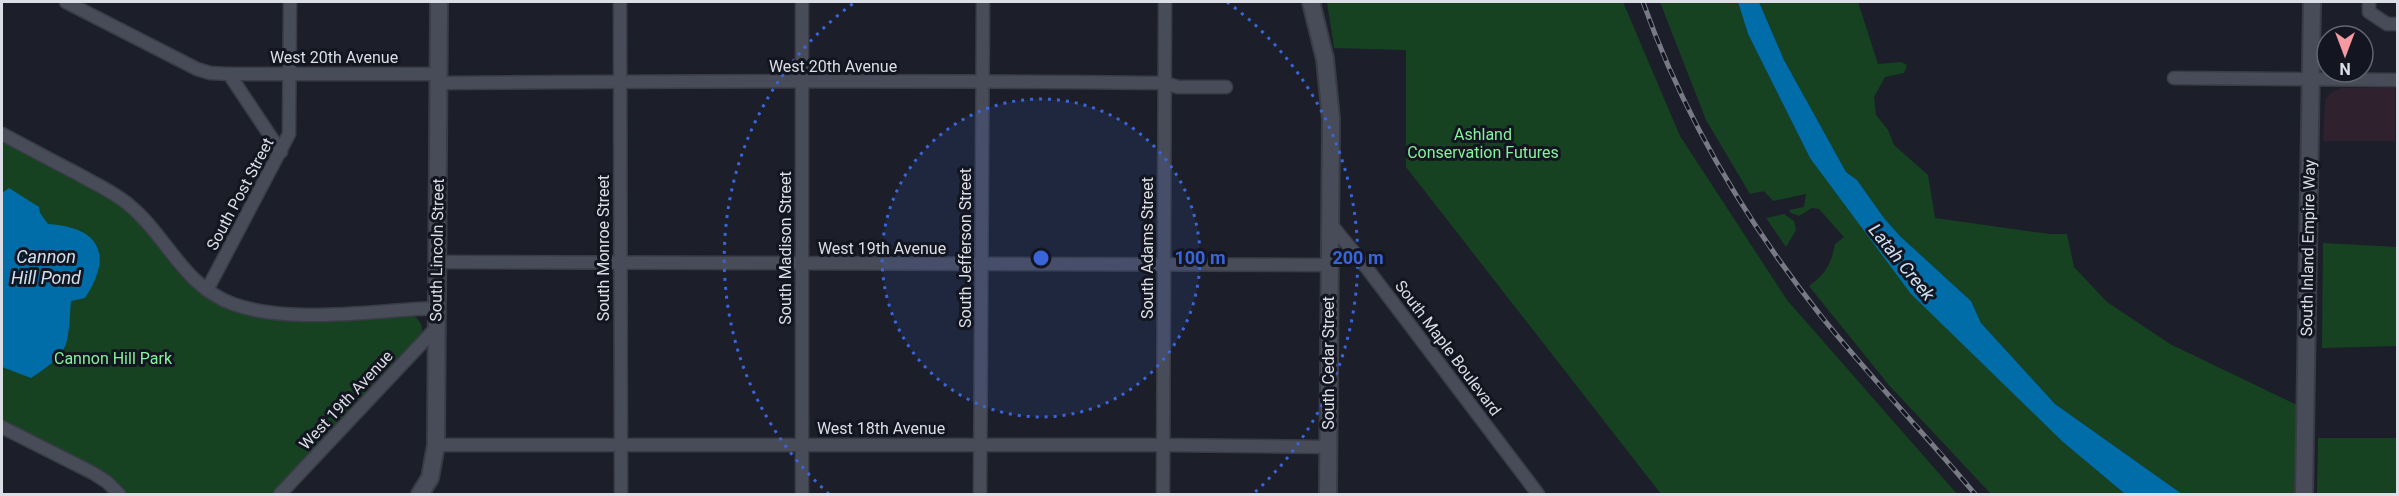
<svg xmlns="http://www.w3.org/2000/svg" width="2399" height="496" font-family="Roboto,sans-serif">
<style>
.commercial{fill:#2f222e}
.green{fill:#164221}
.water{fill:#016da8}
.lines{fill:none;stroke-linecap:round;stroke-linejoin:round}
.street-casing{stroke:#393c45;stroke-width:15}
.secondary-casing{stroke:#393c45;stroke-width:20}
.street{stroke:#484c59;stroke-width:12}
.secondary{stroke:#484c59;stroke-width:16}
.rail-casing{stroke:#787b84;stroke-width:5}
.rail{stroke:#131620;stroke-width:3;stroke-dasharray:9;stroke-linecap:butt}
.ring{fill:none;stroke:#3a64da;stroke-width:3;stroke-dasharray:3 6}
.labels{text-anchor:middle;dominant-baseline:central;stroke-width:6;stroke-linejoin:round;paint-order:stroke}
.street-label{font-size:16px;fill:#dbdee5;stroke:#131620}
.park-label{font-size:16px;fill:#87f29c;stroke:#131620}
.water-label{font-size:18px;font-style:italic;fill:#cde1f2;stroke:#131620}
.centre{fill:#3a64da;stroke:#131620;stroke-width:3}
.ring-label{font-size:18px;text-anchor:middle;font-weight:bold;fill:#3a64da;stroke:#131620;stroke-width:6;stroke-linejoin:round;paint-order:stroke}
</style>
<rect width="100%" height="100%" fill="#1c1f2a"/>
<!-- commercial -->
<polygon class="commercial" points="2342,88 2395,88 2395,141 2323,141 2325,100 2332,92"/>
<!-- green -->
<g class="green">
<polygon points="1327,2 1623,2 1680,136 1787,300 1957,494 1661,494 1406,167 1406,50 1334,48"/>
<path d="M1660,2H1738L1748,34L1810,158L2063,442L2125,494H1991L1888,384L1809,286C1826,274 1831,264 1835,244L1844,237L1819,209L1812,208L1799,216L1791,213L1789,210L1804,207L1806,194L1773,201L1764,191L1750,194L1706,120Z"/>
<polygon points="1759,2 1858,2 1878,64 1901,62 1907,65 1904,73 1885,77 1874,97 1876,115 1888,130 1894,145 1928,175 1935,218 2049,234 2067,234 2074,267 2107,302 2170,344 2297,405 2294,494 2182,494 2055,404 1981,323 1971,301 1900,236 1884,218 1857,180 1846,172 1784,60"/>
<path d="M2,143L15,146C54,167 100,186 134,215C153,232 163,256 179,274C195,292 215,302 237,311L405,312C417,317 423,321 422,334L273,494H126L119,486L2,421Z"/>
<polygon points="1784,214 1794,221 1796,230 1786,247 1766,218"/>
<polygon points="2323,243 2397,247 2397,346 2322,348"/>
<polygon points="2318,438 2397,438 2397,494 2317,494"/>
</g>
<!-- water -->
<g class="water">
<polygon points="1738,2 1759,2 1784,60 1846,172 1857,180 1884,218 1900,236 1971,301 1981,323 2055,404 2182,494 2125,494 2063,442 1911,294 1810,158 1748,34"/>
<path d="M9,188L39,207L40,213L48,224C99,227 114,254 85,298L71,301C67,347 72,351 31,378L2,367V193Z"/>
</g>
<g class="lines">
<defs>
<g id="street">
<polyline points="66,2 197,69 210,73 229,74 281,152"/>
<polyline points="620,2 621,494"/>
<polyline points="802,2 802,494"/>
<polyline points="2369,2 2369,12 2387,24 2398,24"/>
<polyline points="229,74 439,74"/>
<polyline points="2174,78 2398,80"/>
<path d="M439,83C681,81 923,80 1165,83L1178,87H1226"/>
<path d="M2,134C27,147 52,161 78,174C95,184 114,192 129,205C167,236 183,286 233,304C291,325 375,310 437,308"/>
<polyline points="1329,222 1366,267 1538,494"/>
<polyline points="437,262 1328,265"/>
<polyline points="207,290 289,134 290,2"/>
<polyline points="2,427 93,473 107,482 119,494"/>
<polyline points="436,445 1164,445 1327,447"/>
<polyline points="280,494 436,328"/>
<polyline points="980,494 983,2"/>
<polyline points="1163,494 1165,2"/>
</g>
<g id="secondary">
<polyline points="1311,2 1325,59 1331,119 1328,494"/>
<polyline points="420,494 430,478 436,445 439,2"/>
<polyline points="2304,494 2312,2"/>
</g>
</defs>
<!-- street casing -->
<use href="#street" class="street-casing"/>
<!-- secondary casing -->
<use href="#secondary" class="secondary-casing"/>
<!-- street -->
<use href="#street" class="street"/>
<!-- secondary -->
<use href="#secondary" class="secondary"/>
<defs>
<path id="rail" d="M1643,2C1683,115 1746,221 1821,316C1870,377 1925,434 1975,494"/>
</defs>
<!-- rail casing -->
<use href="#rail" class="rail-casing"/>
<!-- rail -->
<use href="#rail" class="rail"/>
</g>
<!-- distance rings -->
<circle cx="1041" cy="258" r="159" fill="#3a64da" fill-opacity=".12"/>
<g class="ring">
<circle cx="1041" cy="258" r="159"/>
<path d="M829 494A317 317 0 0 1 855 2M1227 2A317 317 0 0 1 1253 494"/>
</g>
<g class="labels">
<!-- street labels -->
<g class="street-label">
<text x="334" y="57">West 20th Avenue</text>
<text x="833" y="66">West 20th Avenue</text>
<text transform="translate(240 194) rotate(-62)">South Post Street</text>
<text transform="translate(603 248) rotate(-90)">South Monroe Street</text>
<text transform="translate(785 248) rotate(-90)">South Madison Street</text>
<text x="882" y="248">West 19th Avenue</text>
<text transform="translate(965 248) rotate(-90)">South Jefferson Street</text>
<text transform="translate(1147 248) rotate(-90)">South Adams Street</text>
<text transform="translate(2308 248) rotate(-89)">South Inland Empire Way</text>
<text transform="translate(437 250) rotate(-89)">South Lincoln Street</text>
<text transform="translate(1448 348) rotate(53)">South Maple Boulevard</text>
<text transform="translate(1328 363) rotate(-90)">South Cedar Street</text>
<text transform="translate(346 400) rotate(-47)">West 19th Avenue</text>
<text x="881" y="428">West 18th Avenue</text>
</g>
<!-- park labels -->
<g class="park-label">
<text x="1483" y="134">Ashland<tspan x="1483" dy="18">Conservation Futures</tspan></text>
<text x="113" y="358">Cannon Hill Park</text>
</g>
<!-- water labels -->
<g class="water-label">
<text x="46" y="256">Cannon<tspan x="46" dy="21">Hill Pond</tspan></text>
<text transform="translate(1902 262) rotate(51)">Latah Creek</text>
</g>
</g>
<circle cx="1041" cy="258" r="9" class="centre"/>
<g class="ring-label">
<text x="1200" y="264">100 m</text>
<text x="1358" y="264">200 m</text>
</g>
<!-- border -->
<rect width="2399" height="496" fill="none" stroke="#dbdee5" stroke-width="6"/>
<!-- north arrow -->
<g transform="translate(2345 54) rotate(180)"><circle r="28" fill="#131620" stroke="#63666f" stroke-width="1.5"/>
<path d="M0-4.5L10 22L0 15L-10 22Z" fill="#f49aa1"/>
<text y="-9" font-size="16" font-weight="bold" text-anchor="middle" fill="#dbdee5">N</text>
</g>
</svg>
